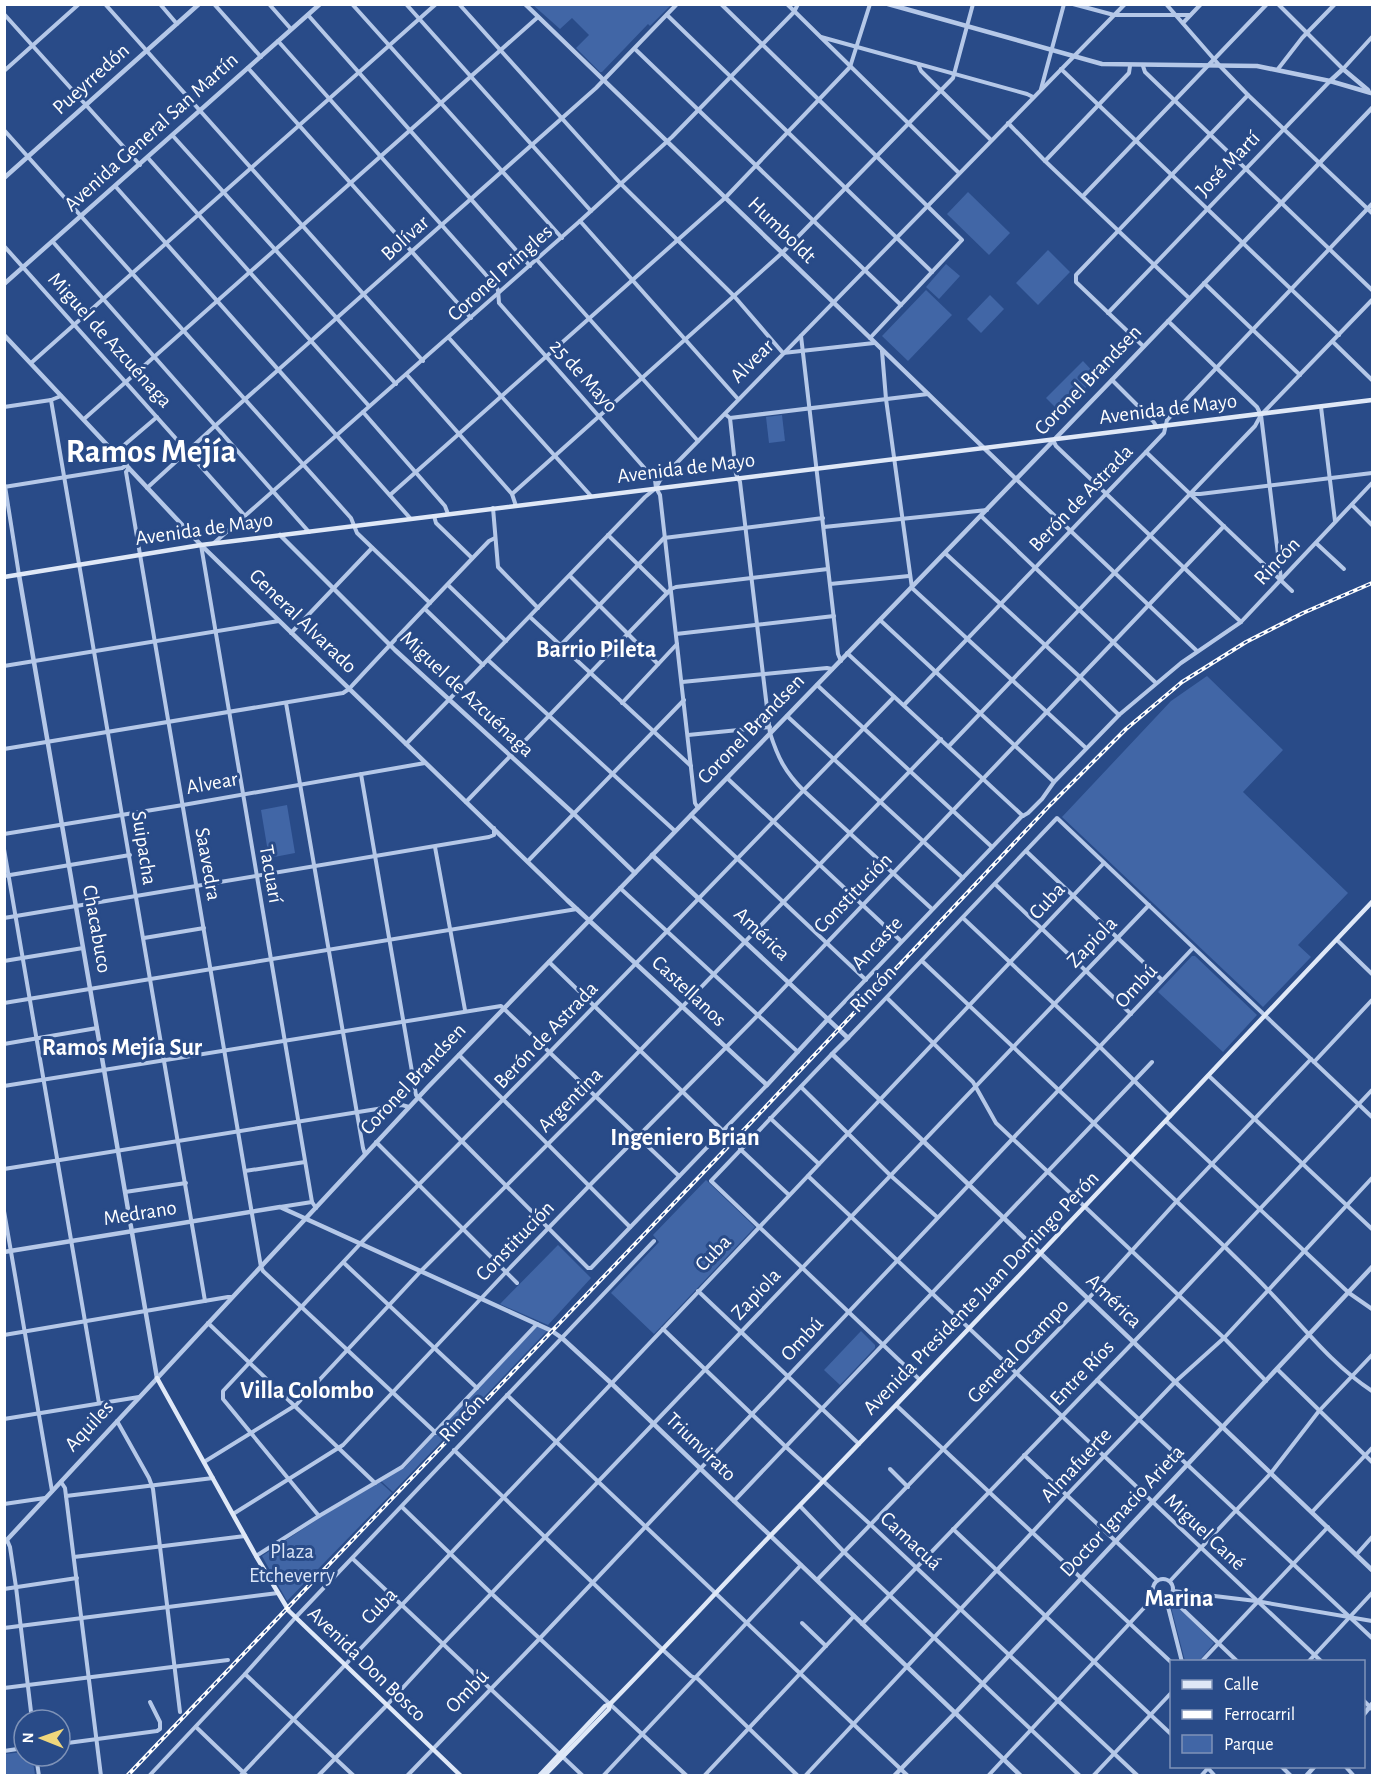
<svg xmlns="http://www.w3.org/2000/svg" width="1377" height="1780" font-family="'Alegreya Sans',sans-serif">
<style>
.green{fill:#4166a6}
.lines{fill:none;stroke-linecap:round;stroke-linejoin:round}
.minor{stroke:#b5c8e8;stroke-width:4}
.tertiary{stroke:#b5c8e8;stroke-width:4.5}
.secondary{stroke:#dfe8f7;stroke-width:4.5}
.rail-casing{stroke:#fff;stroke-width:4}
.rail{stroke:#294b88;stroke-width:1.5;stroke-dasharray:4.5;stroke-linecap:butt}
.labels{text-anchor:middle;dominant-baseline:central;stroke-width:6;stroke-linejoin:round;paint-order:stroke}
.street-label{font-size:21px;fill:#fff;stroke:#294b88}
.park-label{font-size:21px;fill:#d9e4f7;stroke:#294b88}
.quarter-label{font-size:24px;font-weight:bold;fill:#fff;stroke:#294b88}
.town-label{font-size:33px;font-weight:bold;fill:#fff;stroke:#294b88}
</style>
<rect width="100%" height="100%" fill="#294b88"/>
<!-- green -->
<g class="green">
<polygon points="533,5 671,5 650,26 648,24 602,72 600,72 576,48 589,35 572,18 560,29"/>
<polygon points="968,192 1010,233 989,255 947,214"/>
<polygon points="1048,250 1070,272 1038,305 1016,283"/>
<polygon points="946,264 960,276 939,299 926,287"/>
<polygon points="926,290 952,315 908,361 882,336"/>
<polygon points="990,295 1004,309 981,333 967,319"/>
<polygon points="1083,361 1097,376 1061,413 1046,398"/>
<polygon points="782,415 785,441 769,443 766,417"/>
<polygon points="1207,676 1283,750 1243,792 1348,893 1298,945 1311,957 1263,1007 1062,817 1171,701"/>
<polygon points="287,805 295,853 269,858 261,810"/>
<polygon points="1192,956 1195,956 1257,1015 1223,1052 1158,992"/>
<polygon points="706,1180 755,1227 654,1334 611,1293 659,1242 653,1235"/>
<polygon points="558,1245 591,1278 548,1325 500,1304"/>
<polygon points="536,1326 547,1331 393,1492 381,1481 405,1467"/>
<polygon points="861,1331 875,1345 875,1348 840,1385 824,1370"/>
<polygon points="380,1482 392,1493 287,1601 262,1556 324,1515"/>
<polygon points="1172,1604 1177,1605 1214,1643 1199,1661 1185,1661 1171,1607"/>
<polygon points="24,1752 24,1756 32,1756 35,1775 5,1775 5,1754"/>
</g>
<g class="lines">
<!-- minor -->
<g class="minor">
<polyline points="105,4 423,361"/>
<polyline points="160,4 177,24"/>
<polyline points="214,4 261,57"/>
<polyline points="269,4 291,29"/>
<polyline points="352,4 562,238"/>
<polyline points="406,4 591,211"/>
<polyline points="459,4 621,184 734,296 783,353 874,343"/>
<polyline points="721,4 962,240 870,338"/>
<polyline points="787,4 959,173"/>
<polyline points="1073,4 1114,15 1190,15"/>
<polyline points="1166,4 1220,66 1248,95 1372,213"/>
<polyline points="1278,4 1343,69 1372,37"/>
<polyline points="4,14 140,165"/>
<polyline points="308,15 530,266"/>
<polyline points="667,15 932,272"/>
<polyline points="1183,23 1201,4"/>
<polyline points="821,37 1027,94 1033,97"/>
<polyline points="278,41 495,285 498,290 499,303 655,480 656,488 660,495 695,803 698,808"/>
<polyline points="635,49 901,305"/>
<polyline points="918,64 921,71 991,140"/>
<polyline points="1143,66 1145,72 1372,290"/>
<polyline points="248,68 471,318"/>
<polyline points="1061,69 1339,335"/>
<polyline points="1278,69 1302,38 1335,4"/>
<polyline points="4,71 79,4"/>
<polyline points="1041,89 1064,4"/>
<polyline points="1008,123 1045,161 1189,298"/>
<polyline points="4,130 351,518 357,533 430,603"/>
<polyline points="173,136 396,384"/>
<polyline points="148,158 369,406"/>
<polyline points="1045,161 1129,73 1130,66"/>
<polyline points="116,187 410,518"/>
<polyline points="1083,196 1267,4"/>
<polyline points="580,221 738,399"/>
<polyline points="53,242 309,532"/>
<polyline points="4,246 245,516"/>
<polyline points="537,260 698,441"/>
<polyline points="1204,283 1300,375"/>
<polyline points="1108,313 1330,81"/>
<polyline points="1168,321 1257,407 1261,415 1281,579"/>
<polyline points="801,336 838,654 841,661"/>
<polyline points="449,338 591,496"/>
<polyline points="1333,342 1372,380"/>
<polyline points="1143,346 1076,282 1076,275 1248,95"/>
<polyline points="882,351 886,399 912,588 1086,748"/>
<polyline points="31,363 436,4"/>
<polyline points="407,375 512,494 516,506"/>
<polyline points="1112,380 1153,421 1157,427"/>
<polyline points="51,400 205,1301"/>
<polyline points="4,407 51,400 61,396"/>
<polyline points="1321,407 1335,521"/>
<polyline points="363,412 445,506 448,514"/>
<path d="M725,414L730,418L736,474L740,482L770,733C778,758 785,772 804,791L932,909"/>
<polyline points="730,418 928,394"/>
<polyline points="84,419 538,17"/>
<polyline points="1053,440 1056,446 1241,622"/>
<polyline points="116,452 157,417"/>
<polyline points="1146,452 1292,591"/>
<polyline points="129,468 126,472 261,1267 263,1271 436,1433"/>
<polyline points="1016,479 1197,651"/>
<polyline points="5,486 19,575"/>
<polyline points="4,487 122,468 127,465"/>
<polyline points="147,488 216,425 596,88 677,4"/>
<polyline points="512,494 782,253 953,78 973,4"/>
<polyline points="1190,494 1200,494 1372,473"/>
<polyline points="390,495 725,198 850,67 870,4"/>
<polyline points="1352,505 1372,525"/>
<polyline points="493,508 498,567 538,608"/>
<polyline points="434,516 436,523 472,558"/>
<polyline points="981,516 1156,683"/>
<polyline points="824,527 987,510"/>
<polyline points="608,535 667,593"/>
<polyline points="214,543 580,221 672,137 794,12 798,4"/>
<polyline points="1316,543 1344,569"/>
<polyline points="201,545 312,1202 316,1208"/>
<polyline points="945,553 1080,677 1119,715"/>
<polyline points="570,576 658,664"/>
<polyline points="830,584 909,576"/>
<polyline points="448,585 506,641"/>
<polyline points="425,609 483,665"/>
<polyline points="530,617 691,766"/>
<polyline points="880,620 1054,782"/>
<polyline points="291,633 372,548"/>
<polyline points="676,634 834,616"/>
<polyline points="560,646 664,538 823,518"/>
<polyline points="847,653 1023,816"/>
<polyline points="488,660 675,831"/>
<polyline points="4,666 279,621"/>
<polyline points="682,682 827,668 832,669"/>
<polyline points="817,685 992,847"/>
<polyline points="286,703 363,1148 365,1154"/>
<polyline points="622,703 677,644"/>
<polyline points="904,705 1146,452 1164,433 1167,420 1372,204"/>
<polyline points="787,716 963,878"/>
<polyline points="688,735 770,727"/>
<polyline points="406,744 645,497 656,488 660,480 1125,4"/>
<polyline points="949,746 1255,426 1261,415 1372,300"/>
<path d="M4,749L343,693L349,689C395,639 442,590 489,541L495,538"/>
<polyline points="361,774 416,1095 588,1268 591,1268 767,1085"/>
<polyline points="727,778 901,941"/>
<polyline points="466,802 671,589 676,587 828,569"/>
<polyline points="691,815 866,980"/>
<polyline points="4,834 183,805 425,763"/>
<polyline points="435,847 465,1010"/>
<polyline points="4,849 99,1403"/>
<polyline points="1026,851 1162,980"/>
<polyline points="528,861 684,700"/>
<polyline points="4,876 130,855"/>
<polyline points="995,884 1131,1014"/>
<polyline points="620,888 798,1052"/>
<polyline points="4,918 489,837 494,835 494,828"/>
<polyline points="963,918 1100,1047 1170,1116"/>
<polyline points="144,938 204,928"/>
<polyline points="1337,940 1372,974"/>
<polyline points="4,961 83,948"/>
<path d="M922,961L1225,1247C1239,1261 1254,1275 1268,1290C1302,1325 1331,1364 1372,1391"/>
<polyline points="549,962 722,1130"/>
<polyline points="887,998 973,1082 996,1123 1224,1338 1266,1381"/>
<polyline points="4,1003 577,909"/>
<polyline points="828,1019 1021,817 1028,813 1042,799 1054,782 1119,715 1181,663 1241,622 1372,483"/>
<polyline points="848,1038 1057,818 1372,1117"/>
<polyline points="4,1044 97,1028"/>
<polyline points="832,1054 711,1181 920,1380"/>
<polyline points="459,1055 630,1227"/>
<polyline points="1314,1062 1372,1000"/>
<polyline points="1209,1076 1372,1229"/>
<polyline points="4,1086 501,1006 679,1176"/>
<polyline points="801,1087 890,1175 937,1217"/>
<polyline points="770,1118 819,1164"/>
<polyline points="1166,1121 1349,1293 1372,1309"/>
<polyline points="376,1142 517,1283"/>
<polyline points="740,1149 789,1195"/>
<polyline points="4,1169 402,1105 409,1107"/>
<polyline points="245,1171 305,1162"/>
<polyline points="808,1176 1322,1662"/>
<polyline points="125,1192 186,1183"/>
<polyline points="280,1207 312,1202"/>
<polyline points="4,1211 52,1491"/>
<polyline points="344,1263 477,1388"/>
<polyline points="698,1291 859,1444"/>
<polyline points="208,1323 375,1483"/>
<polyline points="663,1329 786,1447 871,1525 1138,1776"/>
<polyline points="4,1335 228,1297 232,1297"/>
<polyline points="1277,1369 1372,1462"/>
<polyline points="1097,1380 1372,1638"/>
<polyline points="507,1395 908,1776"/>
<polyline points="897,1406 1172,1663"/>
<polyline points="4,1419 139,1397"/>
<polyline points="117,1421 149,1478 153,1489 180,1712"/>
<polyline points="454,1450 663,1650 691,1676 698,1679 798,1776"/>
<polyline points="1024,1455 1157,1580"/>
<polyline points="204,1462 296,1405 421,1271 596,1096 941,739"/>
<polyline points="890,1469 908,1487"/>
<polyline points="61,1482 65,1488 101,1776"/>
<polyline points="66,1496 213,1478"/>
<polyline points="734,1501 1152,1062"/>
<polyline points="4,1504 45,1498"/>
<polyline points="800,1506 844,1552 1080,1776"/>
<polyline points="402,1507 492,1594 687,1776"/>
<polyline points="1312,1512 1372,1448"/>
<polyline points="233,1514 343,1445 506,1272 589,1186 758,1015 1224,526"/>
<polyline points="319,1516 223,1399 223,1391 361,1243 550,1052 894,697"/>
<polyline points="953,1529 1172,1735"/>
<polyline points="7,1540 10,1547 16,1587 32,1720"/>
<polyline points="1356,1555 1372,1537"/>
<polyline points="256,1556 319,1516 402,1467 537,1324"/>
<polyline points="74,1557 245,1536"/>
<polyline points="353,1559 583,1776"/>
<circle cx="1163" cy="1589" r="10"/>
<polyline points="817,1580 1088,1299 1176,1202 1311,1059"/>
<polyline points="1170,1581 1271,1473 1319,1411 1372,1355"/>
<polyline points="4,1589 77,1578"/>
<polyline points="1173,1591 1256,1601 1372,1621"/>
<polyline points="1170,1597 1238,1662"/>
<polyline points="1166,1599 1182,1662"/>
<polyline points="802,1623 826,1646"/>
<polyline points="862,1624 1178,1296 1372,1090"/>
<polyline points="4,1628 278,1593"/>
<polyline points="1201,1662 1328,1527"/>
<polyline points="1308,1662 1372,1593"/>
<polyline points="245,1674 354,1776"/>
<polyline points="4,1688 228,1660"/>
<polyline points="1364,1701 1372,1709"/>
<polyline points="196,1727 247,1776"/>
<polyline points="60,1744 157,1731 160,1729 160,1722 150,1702"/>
<polyline points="4,1751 24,1748"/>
<polyline points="36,1756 39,1776"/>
<polyline points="1206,1766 1215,1776"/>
<polyline points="1281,1766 1291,1776"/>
<polyline points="1345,1766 1354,1776"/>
<polyline points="149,1776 245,1674 295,1618 654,1241"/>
<polyline points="240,1776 1104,863"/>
<polyline points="318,1776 387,1705 443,1644 1149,905"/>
<polyline points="407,1776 544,1634 1193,948"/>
<polyline points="603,1776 801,1565"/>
<polyline points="704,1776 854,1616"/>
<polyline points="805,1776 1067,1495 1175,1382 1224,1338 1372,1178"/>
<polyline points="988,1776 1155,1596"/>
<polyline points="1093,1776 1172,1692"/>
<polyline points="1201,1776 1209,1767"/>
</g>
<!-- tertiary -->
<g class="tertiary">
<polyline points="525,4 1016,479"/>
<polyline points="888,4 1102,64 1257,66 1330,81 1371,93"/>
<polyline points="1330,81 1343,69 1368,90"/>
<polyline points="4,178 199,4"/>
<polyline points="4,284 320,4"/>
<polyline points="4,335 201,545 567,900 767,1085 828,1019"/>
<polyline points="280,535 395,650 573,813 635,873"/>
<polyline points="19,575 157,1378"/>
<polyline points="652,855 848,1038 832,1054 1372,1570"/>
<polyline points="4,1252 280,1207 552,1331 562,1338 611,1383 1021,1776"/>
<polyline points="4,1543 428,1087 1109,383 1372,108"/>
<polyline points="1364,1714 1372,1704"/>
<polyline points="894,1776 958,1710 1372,1267"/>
<polyline points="1306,1776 1315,1766"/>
</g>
<!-- secondary -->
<g class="secondary">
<polyline points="4,577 201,545 1372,400"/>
<polyline points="157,1378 256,1556 289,1611 461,1776"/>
<path d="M539,1776L605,1706L610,1704C665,1648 717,1591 771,1535C974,1326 1172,1113 1372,902"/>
<polyline points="544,1776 609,1709 610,1704"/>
</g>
<defs>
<polyline id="rail" points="127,1776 741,1133 1050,805 1126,729 1182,682 1246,642 1303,613 1372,583"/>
</defs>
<!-- rail casing -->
<use href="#rail" class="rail-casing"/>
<!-- rail -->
<use href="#rail" class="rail"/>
</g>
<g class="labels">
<!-- street labels -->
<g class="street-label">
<text transform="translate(91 79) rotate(-42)">Pueyrredón</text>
<text transform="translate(151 132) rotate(-42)">Avenida General San Martín</text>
<text transform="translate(1228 164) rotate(-46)">José Martí</text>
<text transform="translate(782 230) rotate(44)">Humboldt</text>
<text transform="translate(405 238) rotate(-42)">Bolívar</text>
<text transform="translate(500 273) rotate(-42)">Coronel Pringles</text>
<text transform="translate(110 340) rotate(48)">Miguel de Azcuénaga</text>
<text transform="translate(752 361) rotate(-45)">Alvear</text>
<text transform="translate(584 376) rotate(48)">25 de Mayo</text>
<text transform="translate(1088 380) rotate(-46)">Coronel Brandsen</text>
<text transform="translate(1168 409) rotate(-7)">Avenida de Mayo</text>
<text transform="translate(686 468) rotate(-7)">Avenida de Mayo</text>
<text transform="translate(1081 498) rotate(-46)">Berón de Astrada</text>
<text transform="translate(204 529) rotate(-8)">Avenida de Mayo</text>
<text transform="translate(1277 561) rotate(-47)">Rincón</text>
<text transform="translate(303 621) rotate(44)">General Alvarado</text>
<text transform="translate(467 694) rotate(43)">Miguel de Azcuénaga</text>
<text transform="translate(751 729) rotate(-46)">Coronel Brandsen</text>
<text transform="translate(212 783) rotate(-10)">Alvear</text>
<text transform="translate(144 848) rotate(81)">Suipacha</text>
<text transform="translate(208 864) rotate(80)">Saavedra</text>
<text transform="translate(271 874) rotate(80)">Tacuarí</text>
<text transform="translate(853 893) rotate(-46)">Constitución</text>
<text transform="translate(1047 901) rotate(-47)">Cuba</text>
<text transform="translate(97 929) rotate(80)">Chacabuco</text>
<text transform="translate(762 934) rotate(43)">América</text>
<text transform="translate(1092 942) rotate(-46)">Zapiola</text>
<text transform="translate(877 943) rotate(-47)">Ancaste</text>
<text transform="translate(1136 986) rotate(-47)">Ombú</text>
<text transform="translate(873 989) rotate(-46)">Rincón</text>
<text transform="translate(689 991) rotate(43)">Castellanos</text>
<text transform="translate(546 1035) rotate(-46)">Berón de Astrada</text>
<text transform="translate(413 1079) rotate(-47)">Coronel Brandsen</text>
<text transform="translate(570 1100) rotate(-45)">Argentina</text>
<text transform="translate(140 1213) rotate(-9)">Medrano</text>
<text transform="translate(515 1241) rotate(-46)">Constitución</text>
<text transform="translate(713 1253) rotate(-46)">Cuba</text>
<text transform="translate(981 1293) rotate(-46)">Avenida Presidente Juan Domingo Perón</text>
<text transform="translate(756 1294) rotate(-47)">Zapiola</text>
<text transform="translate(1114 1301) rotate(44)">América</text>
<text transform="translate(802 1339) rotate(-47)">Ombú</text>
<text transform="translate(1018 1351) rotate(-46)">General Ocampo</text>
<text transform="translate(1082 1373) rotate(-46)">Entre Ríos</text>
<text transform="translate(462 1418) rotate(-47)">Rincón</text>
<text transform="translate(89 1426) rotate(-47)">Aquiles</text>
<text transform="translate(701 1447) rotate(44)">Triunvirato</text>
<text transform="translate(1076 1465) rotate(-47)">Almafuerte</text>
<text transform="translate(1122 1511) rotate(-47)">Doctor Ignacio Arieta</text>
<text transform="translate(1205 1532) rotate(43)">Miguel Cané</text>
<text transform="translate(911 1541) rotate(43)">Camacuá</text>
<text transform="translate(379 1606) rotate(-46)">Cuba</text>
<text transform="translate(367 1664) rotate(44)">Avenida Don Bosco</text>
<text transform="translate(467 1691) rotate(-46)">Ombú</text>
</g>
<!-- park labels -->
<g class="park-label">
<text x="292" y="1551">Plaza<tspan x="292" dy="24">Etcheverry</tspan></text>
</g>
<!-- quarter labels -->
<g class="quarter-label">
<text x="596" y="650">Barrio Pileta</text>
<text x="122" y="1048">Ramos Mejía Sur</text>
<text x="685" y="1138">Ingeniero Brian</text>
<text x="307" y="1391">Villa Colombo</text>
<text x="1179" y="1599">Marina</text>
</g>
<!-- town labels -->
<g class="town-label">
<text x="151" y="452">Ramos Mejía</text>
</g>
</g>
<!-- border -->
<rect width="1377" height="1780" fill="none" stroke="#ffffff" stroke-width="12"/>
<!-- legend -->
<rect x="1170" y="1660" width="195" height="108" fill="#294b88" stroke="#7f93b8" stroke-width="1.5"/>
<rect x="1182" y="1680" width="30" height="9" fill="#dfe8f7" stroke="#7f93b8" stroke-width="1.5"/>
<text x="1224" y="1690" font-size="18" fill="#ffffff">Calle</text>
<rect x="1182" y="1710" width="30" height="9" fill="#ffffff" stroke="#7f93b8" stroke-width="1.5"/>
<text x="1224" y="1720" font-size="18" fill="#ffffff">Ferrocarril</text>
<rect x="1182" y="1735" width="30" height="18" fill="#4166a6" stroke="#7f93b8" stroke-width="1.5"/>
<text x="1224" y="1750" font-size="18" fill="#ffffff">Parque</text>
<!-- north arrow -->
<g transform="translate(42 1738) rotate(271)"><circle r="28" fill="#294b88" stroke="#7f93b8" stroke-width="1.5"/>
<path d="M0-4.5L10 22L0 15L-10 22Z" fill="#f0d77c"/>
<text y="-9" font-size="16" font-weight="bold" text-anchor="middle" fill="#ffffff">N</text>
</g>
</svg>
